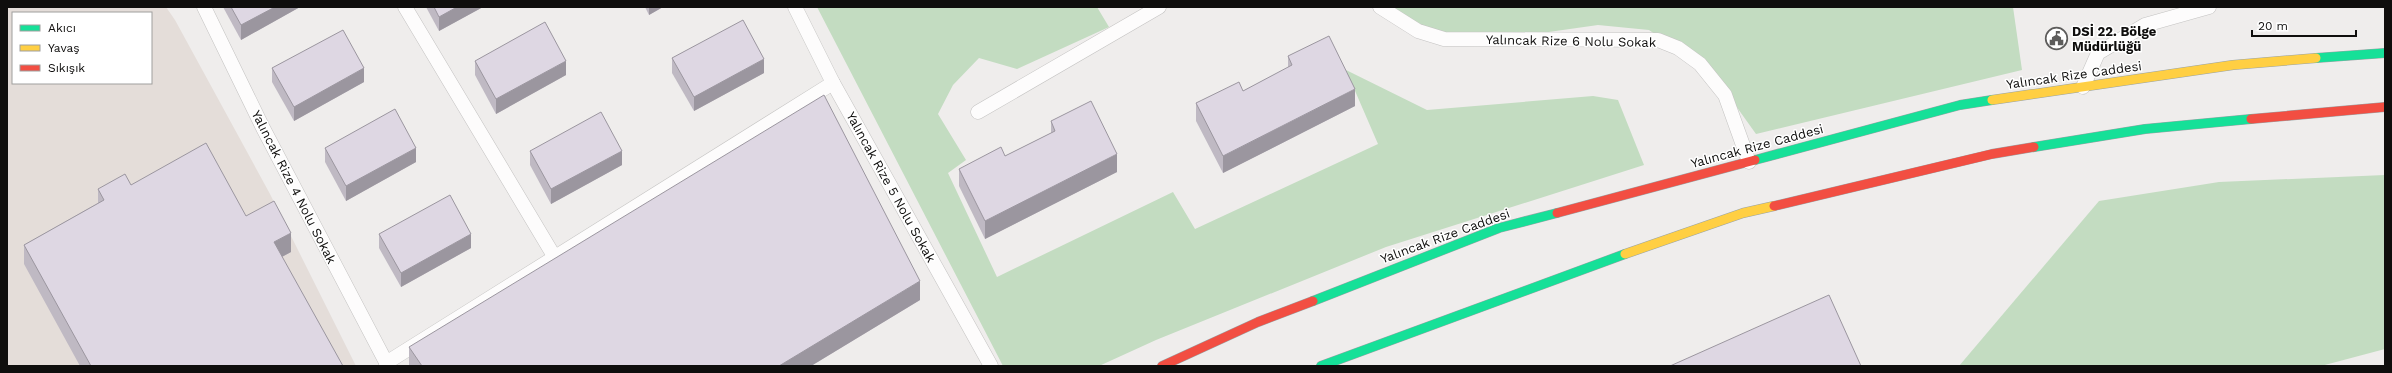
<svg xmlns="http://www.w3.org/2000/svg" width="2392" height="373" font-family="'Work Sans',sans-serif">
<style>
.built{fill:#e4ddd9;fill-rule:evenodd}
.green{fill:#c3dcc1}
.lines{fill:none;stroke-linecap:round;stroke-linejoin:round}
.lane-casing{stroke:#c4c3c2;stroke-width:15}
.fast-casing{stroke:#99a3a5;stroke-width:10}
.slow-casing{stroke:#99a3a5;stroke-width:10}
.jam-casing{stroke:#99a3a5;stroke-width:10}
.lane{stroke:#fdfcfc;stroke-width:14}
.fast{stroke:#16e098;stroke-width:9}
.slow{stroke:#ffcf43;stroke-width:9}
.jam{stroke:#f24e42;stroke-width:9}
.wall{fill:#bfb9c3}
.shaded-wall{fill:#9b969f}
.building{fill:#ded7e3;stroke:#9b969f}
.labels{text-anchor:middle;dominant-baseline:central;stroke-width:3;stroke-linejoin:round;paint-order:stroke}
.poi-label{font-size:13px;font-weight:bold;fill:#0f0e0d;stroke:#fff;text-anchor:start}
.street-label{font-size:13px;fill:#0f0e0d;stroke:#fff}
</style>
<rect width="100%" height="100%" fill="#efedec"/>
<!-- built -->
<path class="built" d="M7,7H166L175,20L270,194L356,366H7ZM13,13H151V83H13Z"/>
<!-- green -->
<g class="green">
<polygon points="817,7 1097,7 1109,27 1017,69 979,58 953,85 938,114 966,160 948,173 997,277 1173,192 1195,229 1378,144 1346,70 1427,110 1593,96 1618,100 1644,165 1386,247 1156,340 1099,366 1003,366"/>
<polygon points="1375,7 2013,7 2022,70 1756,134 1736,106 1700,65 1649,30 1598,25 1520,36 1429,36"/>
<polygon points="2385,175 2385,349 2321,366 1959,366 2099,201 2219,182"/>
</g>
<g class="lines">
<defs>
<g id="lane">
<polyline points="204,7 263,128 388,366"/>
<polyline points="405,7 554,256"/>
<polyline points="795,7 833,83 991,366"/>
<polyline points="1380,7 1418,31 1444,39 1658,40 1678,48 1700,64 1725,95 1749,162"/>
<polyline points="2083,87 2098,53 2145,25 2209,7"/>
<polyline points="978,112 1159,7"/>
<polyline points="386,363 833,83"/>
</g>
<g id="fast">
<polyline points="2316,58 2385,53"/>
<polyline points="2034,147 2145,129 2251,119"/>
<polyline points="1755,160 1960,105 1992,100"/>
<polyline points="1313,301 1499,228 1557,213"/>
<polyline points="1321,366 1625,254"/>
</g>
<g id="slow">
<polyline points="1992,100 2233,65 2316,58"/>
<polyline points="1625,254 1743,213 1774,206"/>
</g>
<g id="jam">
<polyline points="2251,119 2385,107"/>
<polyline points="1774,206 1992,154 2034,147"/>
<polyline points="1557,213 1755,160"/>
<polyline points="1162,366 1258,322 1313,301"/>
</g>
</defs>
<!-- lane casing -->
<use href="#lane" class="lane-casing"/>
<!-- fast casing -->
<use href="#fast" class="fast-casing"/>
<!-- slow casing -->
<use href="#slow" class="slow-casing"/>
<!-- jam casing -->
<use href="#jam" class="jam-casing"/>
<!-- lane -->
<use href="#lane" class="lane"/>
<!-- fast -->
<use href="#fast" class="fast"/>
<!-- slow -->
<use href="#slow" class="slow"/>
<!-- jam -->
<use href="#jam" class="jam"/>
</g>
<!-- wall -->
<g class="wall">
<polygon points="223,7 300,7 241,40"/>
<polygon points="426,7 483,7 439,31"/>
<polygon points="645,7 663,7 649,15"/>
<polygon points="1288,56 1355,106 1223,173 1196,121 1196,103 1243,91 1288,68"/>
<polygon points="672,58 764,73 694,111 672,73"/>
<polygon points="475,61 566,75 496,114 475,75"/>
<polygon points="272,68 364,82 294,121 272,82"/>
<polygon points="1051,121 1117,172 985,239 959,186 959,169 1005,156 1051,133"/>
<polygon points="325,148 416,162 346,201 325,162"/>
<polygon points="530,151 622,165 551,204 530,165"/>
<polygon points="131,185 246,216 291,252 282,257 343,366 80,366 24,264 24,245 98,203 98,189"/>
<polygon points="379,234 471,248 401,287 379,248"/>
<polygon points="920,300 811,366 409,366 409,347"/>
</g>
<!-- shaded-wall -->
<g class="shaded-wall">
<polygon points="275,7 300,7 241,40 241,25"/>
<polygon points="457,7 483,7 439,31 439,17"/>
<polygon points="649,7 663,7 649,15"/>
<polygon points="764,59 764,73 694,111 694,97"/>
<polygon points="566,61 566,75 496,114 496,99"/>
<polygon points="364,68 364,82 294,121 294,107"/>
<polygon points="1355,89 1355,106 1223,173 1223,156"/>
<polygon points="416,148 416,162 346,201 346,186"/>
<polygon points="622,151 622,165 551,204 551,189"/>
<polygon points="1117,154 1117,172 985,239 985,221"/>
<polygon points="291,233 291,252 274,261 274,242"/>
<polygon points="471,234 471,248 401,287 401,273"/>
<polygon points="920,281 920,300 811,366 779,366"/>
</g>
<!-- building -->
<g class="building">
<polygon points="231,7 275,7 241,25"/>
<polygon points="434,7 457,7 439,17"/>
<polygon points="743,20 764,59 694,97 672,58"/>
<polygon points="545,22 566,61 496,99 475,61"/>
<polygon points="343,30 364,68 294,107 272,68"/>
<polygon points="1329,36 1355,89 1223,156 1196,103 1239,82 1243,91 1292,65 1288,56"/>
<polygon points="824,95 920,281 779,366 422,366 409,347"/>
<polygon points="1091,101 1117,154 985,221 959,169 1001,147 1005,156 1055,131 1051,121"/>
<polygon points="395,109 416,148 346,186 325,148"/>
<polygon points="601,112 622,151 551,189 530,151"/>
<polygon points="206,143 246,216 274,201 291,233 274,242 343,366 91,366 24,245 104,200 98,189 125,174 131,185"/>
<polygon points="450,195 471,234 401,273 379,234"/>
<polygon points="1829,295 1861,366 1670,366"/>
</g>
<!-- icons -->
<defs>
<symbol id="civic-ring" viewBox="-11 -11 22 22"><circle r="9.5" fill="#fff" stroke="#5d5c5b" stroke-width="1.5"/><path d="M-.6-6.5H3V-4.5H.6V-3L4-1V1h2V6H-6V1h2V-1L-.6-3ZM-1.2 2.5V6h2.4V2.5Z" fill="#5d5c5b"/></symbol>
</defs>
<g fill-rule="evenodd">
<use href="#civic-ring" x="2044" y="26" width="25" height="25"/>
</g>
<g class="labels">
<!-- poi labels -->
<g class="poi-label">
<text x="2072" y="31">DSİ 22. Bölge<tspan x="2072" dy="15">Müdürlüğü</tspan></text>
</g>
<!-- street labels -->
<g class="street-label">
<text transform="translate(1571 41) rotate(1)">Yalıncak Rize 6 Nolu Sokak</text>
<text transform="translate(2074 75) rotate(-8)">Yalıncak Rize Caddesi</text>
<text transform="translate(1757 146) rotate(-15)">Yalıncak Rize Caddesi</text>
<text transform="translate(294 187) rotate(63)">Yalıncak Rize 4 Nolu Sokak</text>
<text transform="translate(891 187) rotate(61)">Yalıncak Rize 5 Nolu Sokak</text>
<text transform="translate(1445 236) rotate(-20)">Yalıncak Rize Caddesi</text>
</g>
</g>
<!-- border -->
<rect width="2392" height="373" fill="none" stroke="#0f0e0d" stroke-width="16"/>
<!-- legend -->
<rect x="12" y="12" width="140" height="72" fill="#ffffff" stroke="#9f9f9e"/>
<rect x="20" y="25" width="20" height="6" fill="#16e098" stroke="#9f9f9e"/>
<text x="48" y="32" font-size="12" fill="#0f0e0d">Akıcı</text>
<rect x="20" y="45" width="20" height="6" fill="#ffcf43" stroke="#9f9f9e"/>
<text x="48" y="52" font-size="12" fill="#0f0e0d">Yavaş</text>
<rect x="20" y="65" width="20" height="6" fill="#f24e42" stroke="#9f9f9e"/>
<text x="48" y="72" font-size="12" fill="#0f0e0d">Sıkışık</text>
<!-- scale -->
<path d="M2252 30v6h104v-6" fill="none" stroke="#0f0e0d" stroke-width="2"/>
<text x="2258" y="30" font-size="12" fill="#0f0e0d" stroke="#ffffff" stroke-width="3" paint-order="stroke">20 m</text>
</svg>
